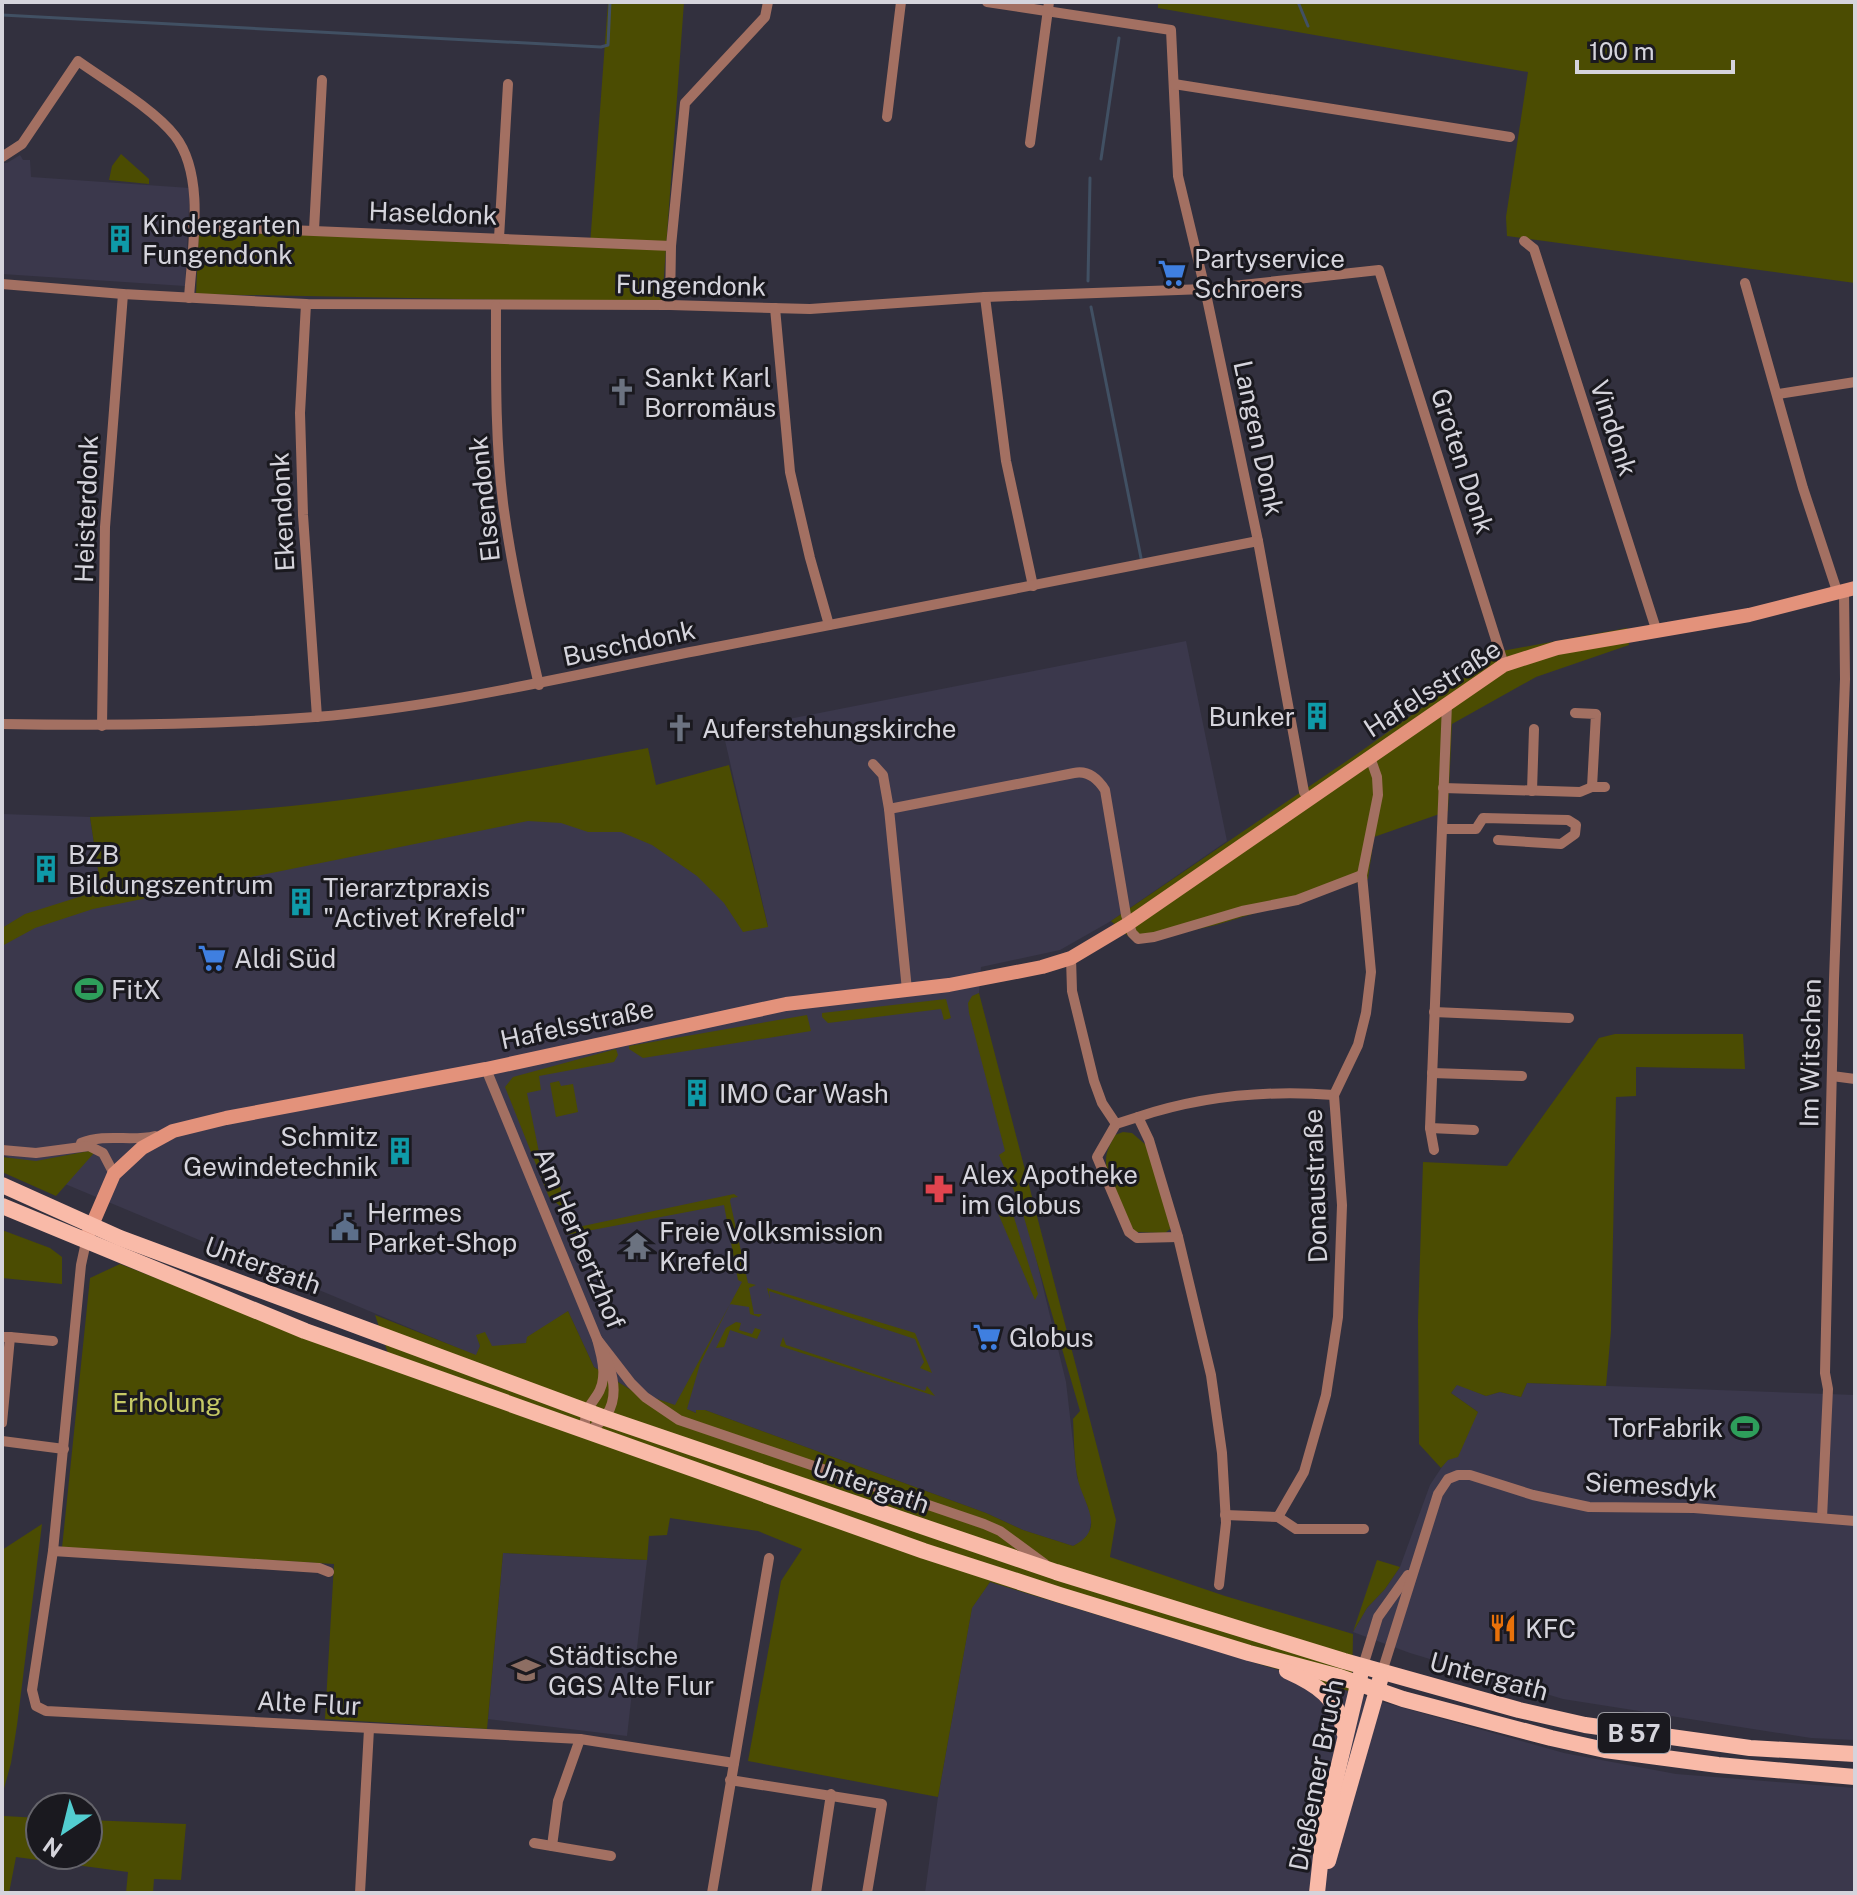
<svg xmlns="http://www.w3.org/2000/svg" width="1857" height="1895" font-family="'Public Sans',sans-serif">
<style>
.built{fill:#3b384c}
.green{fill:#4b4c02}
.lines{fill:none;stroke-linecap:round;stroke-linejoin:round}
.stream{stroke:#415063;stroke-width:3}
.minor{stroke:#a37062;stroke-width:10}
.secondary{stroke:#e3927b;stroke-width:14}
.primary{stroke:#f9baa8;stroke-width:16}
.labels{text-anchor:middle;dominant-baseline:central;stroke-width:6;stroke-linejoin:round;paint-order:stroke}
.shield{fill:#1a191f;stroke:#9d9ca3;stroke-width:2}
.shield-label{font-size:24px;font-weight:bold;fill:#d5d4dc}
.street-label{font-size:26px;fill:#d5d4dc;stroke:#1a191f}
.poi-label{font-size:26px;fill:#d5d4dc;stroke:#1a191f;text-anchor:start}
.park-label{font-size:26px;fill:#c5c865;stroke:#1a191f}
</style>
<rect width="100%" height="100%" fill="#32303e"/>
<!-- built -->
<g class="built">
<polygon points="20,155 23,160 30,160 31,177 190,188 185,286 2,274 2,163 7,163"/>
<polygon points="1186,641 1227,841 1111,921 1060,950 981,967 979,993 973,998 1066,1382 1077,1477 1092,1518 1089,1533 1083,1541 1073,1546 1023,1530 986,1513 705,1410 697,1413 631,1390 594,1367 568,1311 527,1343 492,1347 477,1335 480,1346 477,1356 46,1176 2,1154 2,814 90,817 101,889 490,813 659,831 752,930 768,926 723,732"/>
<polygon points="1527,1383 1855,1395 1855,1740 1811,1738 1563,1699 1410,1653 1353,1632 1367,1608 1385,1589 1400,1567 1430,1485 1478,1412 1451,1393 1457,1384 1486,1396 1500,1392 1521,1397"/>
<polygon points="503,1553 647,1560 627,1736 488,1719"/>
<polygon points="990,1582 1386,1703 1564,1753 1676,1774 1855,1788 1855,1893 925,1893 938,1797 972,1607"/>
</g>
<!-- green -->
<g class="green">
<polygon points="608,2 684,2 662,303 196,294 199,229 590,245"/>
<polygon points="1158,2 1855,2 1855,283 1507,236 1506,217 1528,72 1158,8"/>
<polygon points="121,154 149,179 149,184 109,180 112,166"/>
<polygon points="1627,628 1629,645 1536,677 1452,724 1448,811 1374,837 1368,879 1216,925 1136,943 1111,921 1357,754 1502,651"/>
<path d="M648,748L656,785L729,765L768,927L743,932L724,903L697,876L652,845L621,832H588L561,823L528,821L93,909L35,928L2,946V928L25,914L101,890L90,817C157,814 224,813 291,806C411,793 530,770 648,748Z"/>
<path d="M979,993L1116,1520L1110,1557L1225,1596L1353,1634L1352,1692L990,1582L972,1608L938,1797L748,1761L781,1581L802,1549L758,1531L670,1518L667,1535L649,1536L647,1560L503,1553L487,1729L325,1719L334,1564L62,1548L90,1278L120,1264L394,1371L375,1315L476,1355L480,1346L476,1335L485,1332L492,1346L526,1343L527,1337L568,1311L594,1367L631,1390L675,1405L742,1282L738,1280L724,1205L566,1235L564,1230L734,1194L738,1197L731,1198L730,1201L748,1283L756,1285L749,1288L754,1314H762L759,1317L750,1314L749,1307L730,1304L700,1364L687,1409L696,1413V1410H705L986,1513L1023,1530L1073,1546C1109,1528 1081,1502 1077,1475C1074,1457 1074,1437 1073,1419L1080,1411L1021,1207L999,1155L1005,1151L969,1013L968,1003L972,996Z"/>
<polygon points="946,999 951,1018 944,1020 941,1009 828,1023 822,1017 822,1013"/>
<polygon points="807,1015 811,1031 643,1058 629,1049 629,1046"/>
<polygon points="1615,1034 1743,1034 1745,1069 1636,1067 1636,1096 1616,1097 1611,1331 1606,1386 1527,1383 1521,1397 1500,1392 1486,1396 1457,1385 1451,1393 1478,1412 1458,1457 1448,1460 1441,1468 1419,1444 1418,1320 1423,1162 1507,1166 1599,1038"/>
<polygon points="616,1049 618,1055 614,1062 539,1076 541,1090 527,1093 543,1172 557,1170 565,1210 549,1197 505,1087 513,1077"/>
<polygon points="559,1081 561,1086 573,1084 578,1112 556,1117 550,1083"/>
<path d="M1123,1132L1132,1133L1146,1145L1170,1223V1229L1165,1233L1136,1232C1124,1220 1105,1177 1106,1160C1106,1151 1111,1143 1115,1135Z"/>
<polygon points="89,1151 94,1153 56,1196 2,1172 2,1157 36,1161"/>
<polygon points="1011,1208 1038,1294 1035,1300 998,1213"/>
<polygon points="2,1230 50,1248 62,1257 62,1284 2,1278"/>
<polygon points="767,1288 915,1333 932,1373 920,1368 924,1362 915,1339 769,1291 770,1299"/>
<polygon points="736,1322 741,1323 739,1330 752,1334 755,1328 761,1330 757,1339 730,1330 724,1347 716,1348 726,1328"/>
<polygon points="783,1337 786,1345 925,1391 927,1386 935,1396 780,1346"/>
<polygon points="42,1524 17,1725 11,1763 2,1796 2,1550"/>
<polygon points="1377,1560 1400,1567 1385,1589 1367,1608 1353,1632"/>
<polygon points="4,1816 40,1818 40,1855 88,1855 88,1820 186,1824 181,1880 154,1879 153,1893 126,1893 128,1872 16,1857 9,1893 2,1893"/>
</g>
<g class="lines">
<!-- stream -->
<g class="stream">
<polyline points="1298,2 1308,26"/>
<polyline points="2,15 601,47 608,45 610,2"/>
<polyline points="1101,159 1119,38"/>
<polyline points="1088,281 1090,178"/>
<polyline points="1091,307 1141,558"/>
</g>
<!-- minor -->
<g class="minor">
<polyline points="987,2 1171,30 1178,176 1205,289 1258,541 1304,792 1309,799"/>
<polyline points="1174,84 1510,137"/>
<polyline points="887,117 901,2"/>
<polyline points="1030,143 1049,2"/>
<path d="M2,157L22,144L78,61C106,81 154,109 175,136C206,176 192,249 189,298"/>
<polyline points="193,226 671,246"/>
<polyline points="314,230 322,80"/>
<polyline points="499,238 508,84"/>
<polyline points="1524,241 1534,249 1657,632"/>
<polyline points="1745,283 1803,488 1837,591"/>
<polyline points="2,284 123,294 306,304 670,305 810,309 985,297 1205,289 1379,270 1504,665"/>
<polyline points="985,297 1006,461 1033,586"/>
<polyline points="306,304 300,413 303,515 317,717"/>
<polyline points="670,305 671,246 685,103 765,17 768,2"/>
<path d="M496,306C496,371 495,438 503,503C511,565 525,625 539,685"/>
<polyline points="775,308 790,472 810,558 829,625"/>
<polyline points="1778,394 1855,382"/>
<polyline points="1575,713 1596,714 1592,787"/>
<path d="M2,724C107,726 211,725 315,717C448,706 576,674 706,649C890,613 1074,578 1258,541"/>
<polyline points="102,726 105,527 123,294"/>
<polyline points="873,764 883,775 889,809"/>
<polyline points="1443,788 1580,792 1592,787 1605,787"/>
<polyline points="1532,791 1534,729"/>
<polyline points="1442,829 1476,829 1483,818 1568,820 1576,825 1575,834 1561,844 1498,840"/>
<polyline points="1071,958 1072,991 1094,1081 1102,1103 1116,1124 1138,1117 1149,1140 1178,1237 1211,1375 1222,1453 1226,1523 1219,1585"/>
<path d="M907,990L889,809L1074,773C1088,770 1098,779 1105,790L1126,915L1132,933L1138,939L1154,937L1242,911L1297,900L1362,875"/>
<polyline points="1434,1012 1569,1018"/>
<polyline points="486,1069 597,1339 631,1383 645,1397 679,1420 984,1524 1000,1531 1045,1564"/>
<polyline points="1432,1073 1522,1076"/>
<polyline points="1832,1076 1855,1079"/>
<path d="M1138,1117C1201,1096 1268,1090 1334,1095"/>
<polyline points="1116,1124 1097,1157 1129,1232 1137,1238 1178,1237"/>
<polyline points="1430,1128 1474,1130"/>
<path d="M81,1143C106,1133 131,1142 155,1136"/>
<polyline points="2,1150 36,1153 89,1146 103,1153 114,1174"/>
<polyline points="1434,1150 1430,1128 1447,704"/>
<polyline points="86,1242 81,1265 53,1551 32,1690 36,1706 46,1711 580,1739 734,1763"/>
<polyline points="2,1337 10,1337 2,1423"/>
<polyline points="10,1337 53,1341"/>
<path d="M597,1339C615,1372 627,1411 586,1432C580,1403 601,1402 603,1378C605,1365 600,1351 597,1339Z"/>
<polyline points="2,1441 64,1449"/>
<polyline points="1225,1515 1278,1517 1304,1472 1326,1395 1338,1317 1342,1205 1334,1095 1358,1045 1366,1013 1371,972 1362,875 1378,795 1377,777 1370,757"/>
<polyline points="1278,1517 1296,1529 1364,1529"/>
<polyline points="1822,1518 1828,1389 1825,1373 1834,979 1845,679 1844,590"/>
<polyline points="53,1551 319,1568 329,1572"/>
<polyline points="1363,1666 1378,1617 1408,1575"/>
<polyline points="1382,1672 1438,1494 1448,1479 1458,1475 1470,1475 1533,1495 1589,1507 1694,1508 1855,1521"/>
<polyline points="730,1780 882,1804 867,1893"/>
<polyline points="534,1843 611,1856"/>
<polyline points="552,1846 558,1801 580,1739"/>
<polyline points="360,1893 369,1729"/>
<polyline points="712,1893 769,1558"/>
<polyline points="816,1893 831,1794"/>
</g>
<!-- secondary -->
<polyline class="secondary" points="89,1232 114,1174 142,1148 173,1131 226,1118 486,1069 786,1004 949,985 1042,967 1071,958 1128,924 1504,665 1557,648 1749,615 1855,588"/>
<!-- primary -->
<g class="primary">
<polyline points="2,1185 120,1238 605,1418 1056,1572 1344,1661 1519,1710 1585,1725 1750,1748 1855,1754"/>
<polyline points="2,1206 305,1331 924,1551 1060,1595 1249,1653 1340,1677 1403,1699 1551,1738 1605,1750 1718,1765 1855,1777"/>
<path d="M1287,1671C1316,1684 1339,1698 1344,1732"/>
<polyline points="1328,1861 1380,1680"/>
<polyline points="1317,1893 1324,1828 1360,1676"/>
</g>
</g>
<!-- icons -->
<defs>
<symbol id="building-bare" viewBox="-9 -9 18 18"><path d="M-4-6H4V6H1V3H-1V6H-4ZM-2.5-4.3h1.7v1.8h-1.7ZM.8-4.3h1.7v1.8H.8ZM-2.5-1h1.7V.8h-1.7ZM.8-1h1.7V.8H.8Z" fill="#0f9aa8" stroke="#1a191f" stroke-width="2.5" paint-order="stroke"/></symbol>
<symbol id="supermarket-bare" viewBox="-9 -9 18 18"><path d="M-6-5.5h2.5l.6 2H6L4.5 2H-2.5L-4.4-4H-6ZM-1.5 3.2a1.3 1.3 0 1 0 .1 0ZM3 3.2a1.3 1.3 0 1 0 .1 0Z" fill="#3f7fe0" stroke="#1a191f" stroke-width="2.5" paint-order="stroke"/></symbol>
<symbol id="church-bare" viewBox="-9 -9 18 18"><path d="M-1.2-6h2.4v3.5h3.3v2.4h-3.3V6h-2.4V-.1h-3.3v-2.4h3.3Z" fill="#6b7280" stroke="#1a191f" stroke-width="2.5" paint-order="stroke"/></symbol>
<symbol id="stadium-bare" viewBox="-9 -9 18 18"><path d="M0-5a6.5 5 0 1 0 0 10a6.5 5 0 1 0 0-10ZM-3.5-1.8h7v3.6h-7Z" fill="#2e9e5b" stroke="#1a191f" stroke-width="2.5" paint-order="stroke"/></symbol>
<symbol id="pharmacy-bare" viewBox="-9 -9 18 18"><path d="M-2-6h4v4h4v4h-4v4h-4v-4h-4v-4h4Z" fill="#e0444e" stroke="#1a191f" stroke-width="2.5" paint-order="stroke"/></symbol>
<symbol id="civic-bare" viewBox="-9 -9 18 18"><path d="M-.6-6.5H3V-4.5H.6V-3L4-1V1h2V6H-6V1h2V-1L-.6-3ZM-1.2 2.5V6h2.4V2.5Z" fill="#5c6f8a" stroke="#1a191f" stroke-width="2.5" paint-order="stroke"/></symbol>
<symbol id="temple-bare" viewBox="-9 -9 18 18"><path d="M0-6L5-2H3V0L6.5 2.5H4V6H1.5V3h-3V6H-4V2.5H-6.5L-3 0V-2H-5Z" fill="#6b7280" stroke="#1a191f" stroke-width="2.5" paint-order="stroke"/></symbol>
<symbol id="restaurant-bare" viewBox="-9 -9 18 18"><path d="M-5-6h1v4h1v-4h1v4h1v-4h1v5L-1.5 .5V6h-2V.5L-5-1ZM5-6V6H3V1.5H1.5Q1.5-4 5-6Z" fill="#e8710a" stroke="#1a191f" stroke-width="2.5" paint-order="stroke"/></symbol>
<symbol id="school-bare" viewBox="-9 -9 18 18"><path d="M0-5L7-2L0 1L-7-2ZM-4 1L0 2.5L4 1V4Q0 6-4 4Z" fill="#8d6e63" stroke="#1a191f" stroke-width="2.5" paint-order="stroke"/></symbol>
</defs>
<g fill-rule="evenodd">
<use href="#building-bare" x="100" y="219" width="40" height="40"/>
<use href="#supermarket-bare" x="1152" y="253" width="40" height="40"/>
<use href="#church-bare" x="602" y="372" width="40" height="40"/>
<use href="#building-bare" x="1297" y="696" width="40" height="40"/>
<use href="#church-bare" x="660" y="708" width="40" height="40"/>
<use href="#building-bare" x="26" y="849" width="40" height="40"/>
<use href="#building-bare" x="281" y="882" width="40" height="40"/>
<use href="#supermarket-bare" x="192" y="938" width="40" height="40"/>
<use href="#stadium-bare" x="69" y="969" width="40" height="40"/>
<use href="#building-bare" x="677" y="1073" width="40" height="40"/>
<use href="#building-bare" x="380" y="1131" width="40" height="40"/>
<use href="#pharmacy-bare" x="919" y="1169" width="40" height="40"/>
<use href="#civic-bare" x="325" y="1207" width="40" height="40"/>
<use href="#temple-bare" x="617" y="1226" width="40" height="40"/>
<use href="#supermarket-bare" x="967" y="1317" width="40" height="40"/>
<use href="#stadium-bare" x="1725" y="1407" width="40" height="40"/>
<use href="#restaurant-bare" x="1483" y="1608" width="40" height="40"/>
<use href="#school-bare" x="506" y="1650" width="40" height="40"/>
</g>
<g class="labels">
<!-- shield labels -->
<rect class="shield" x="1598" y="1713" width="72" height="40" rx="6"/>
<g class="shield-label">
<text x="1634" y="1733">B 57</text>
</g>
<!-- street labels -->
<g class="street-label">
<text transform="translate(433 213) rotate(2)">Haseldonk</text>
<text transform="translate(691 285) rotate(1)">Fungendonk</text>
<text transform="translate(1614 428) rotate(72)">Vindonk</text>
<text transform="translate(1259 438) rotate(78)">Langen Donk</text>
<text transform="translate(1463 461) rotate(72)">Groten Donk</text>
<text transform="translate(484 499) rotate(-96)">Elsendonk</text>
<text transform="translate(86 509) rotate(-88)">Heisterdonk</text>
<text transform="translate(282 512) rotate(-93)">Ekendonk</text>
<text transform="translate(629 643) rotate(-12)">Buschdonk</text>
<text transform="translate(1432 688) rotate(-33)">Hafelsstraße</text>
<text transform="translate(577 1024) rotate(-12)">Hafelsstraße</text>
<text transform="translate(1810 1053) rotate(-89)">Im Witschen</text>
<text transform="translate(1315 1186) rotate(-92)">Donaustraße</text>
<text transform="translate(580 1238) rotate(67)">Am Herbertzhof</text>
<text transform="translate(263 1265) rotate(20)">Untergath</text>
<text transform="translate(871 1485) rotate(19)">Untergath</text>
<text transform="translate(1651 1485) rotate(3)">Siemesdyk</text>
<text transform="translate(1489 1676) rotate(15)">Untergath</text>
<text transform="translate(309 1703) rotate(3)">Alte Flur</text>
<text transform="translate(1316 1775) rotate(-79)">Dießemer Bruch</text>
</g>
<!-- poi labels -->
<g class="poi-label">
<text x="142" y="224">Kindergarten<tspan x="142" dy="30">Fungendonk</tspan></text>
<text x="1194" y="258">Partyservice<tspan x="1194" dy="30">Schroers</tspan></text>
<text x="644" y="377">Sankt Karl<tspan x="644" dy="30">Borromäus</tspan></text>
<text x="1295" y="716" text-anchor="end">Bunker</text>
<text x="702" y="728">Auferstehungskirche</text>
<text x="68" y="854">BZB<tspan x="68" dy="30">Bildungszentrum</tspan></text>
<text x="323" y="887">Tierarztpraxis<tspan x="323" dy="30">"Activet Krefeld"</tspan></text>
<text x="234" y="958">Aldi Süd</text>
<text x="111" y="989">FitX</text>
<text x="719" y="1093">IMO Car Wash</text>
<text x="378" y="1136" text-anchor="end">Schmitz<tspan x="378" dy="30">Gewindetechnik</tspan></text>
<text x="961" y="1174">Alex Apotheke<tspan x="961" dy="30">im Globus</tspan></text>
<text x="367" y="1212">Hermes<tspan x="367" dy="30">Parket-Shop</tspan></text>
<text x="659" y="1231">Freie Volksmission<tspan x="659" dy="30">Krefeld</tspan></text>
<text x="1009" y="1337">Globus</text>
<text x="1723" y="1427" text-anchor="end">TorFabrik</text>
<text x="1525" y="1628">KFC</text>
<text x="548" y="1655">Städtische<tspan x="548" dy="30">GGS Alte Flur</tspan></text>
</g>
<!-- park labels -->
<g class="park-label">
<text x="167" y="1402">Erholung</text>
</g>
</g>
<!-- border -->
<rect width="1857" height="1895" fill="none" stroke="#d5d4dc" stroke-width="8"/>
<!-- north arrow -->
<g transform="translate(64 1831) rotate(215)"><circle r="38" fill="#1a191f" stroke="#65646b" stroke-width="2"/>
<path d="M0-6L14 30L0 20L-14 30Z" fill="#52cdd0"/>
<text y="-12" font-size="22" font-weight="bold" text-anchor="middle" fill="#d5d4dc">N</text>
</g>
<!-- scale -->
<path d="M1577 60v12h156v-12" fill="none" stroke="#d5d4dc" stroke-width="4"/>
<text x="1589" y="60" font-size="24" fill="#d5d4dc" stroke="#1a191f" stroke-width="6" paint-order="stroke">100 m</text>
</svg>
